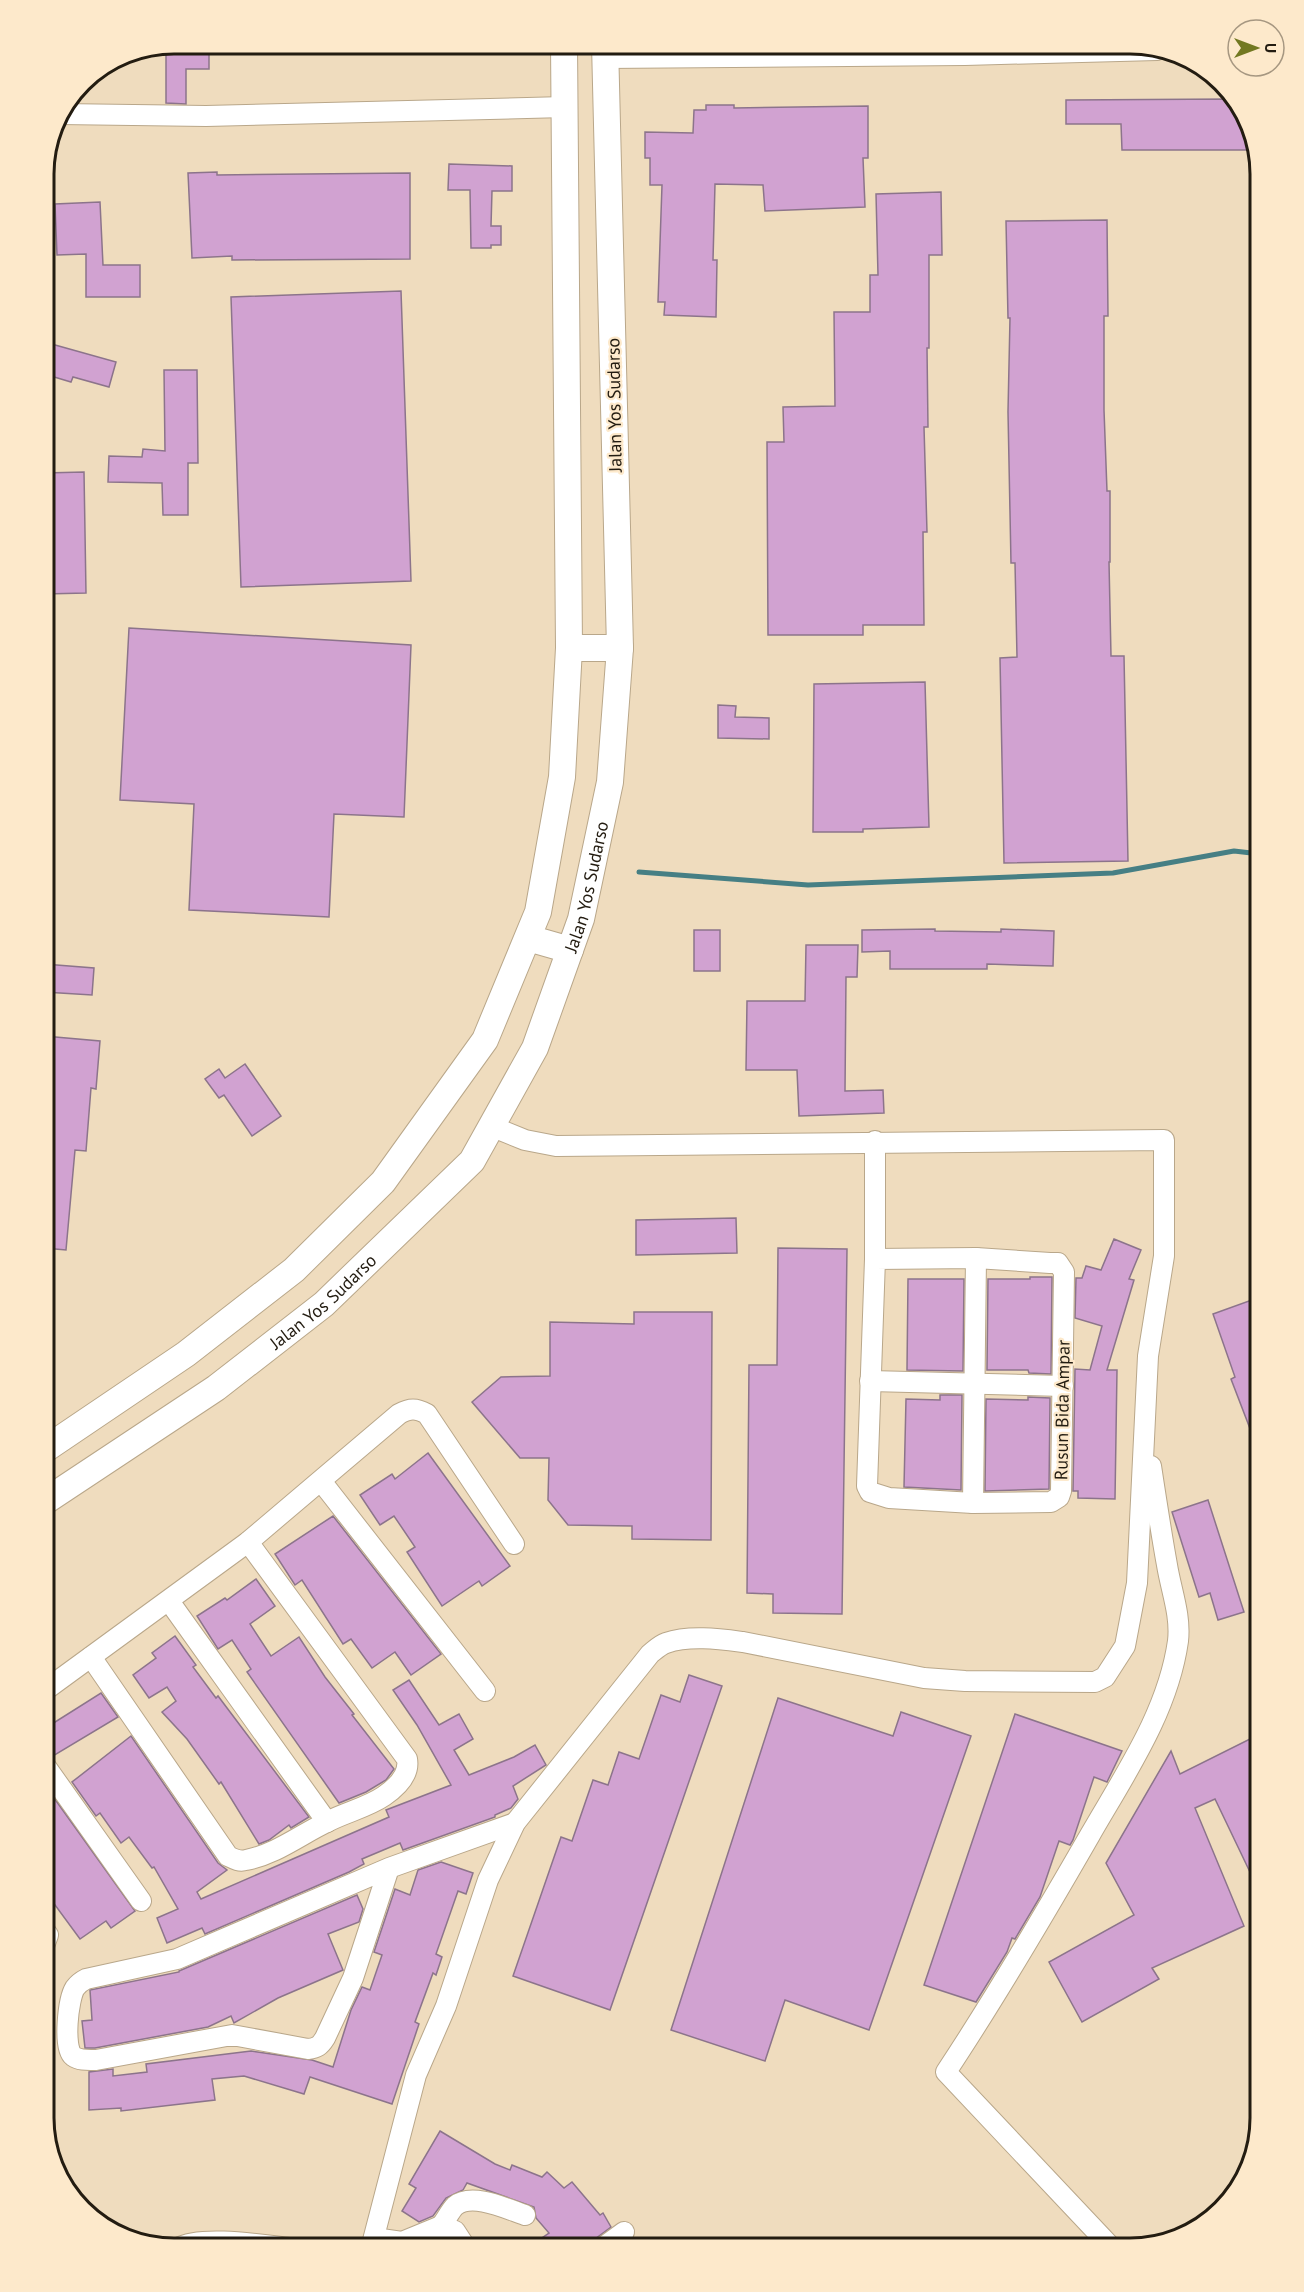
<svg xmlns="http://www.w3.org/2000/svg" width="1304" height="2292" font-family="'PT Sans',sans-serif">
<style>
.lines{fill:none;stroke-linecap:round;stroke-linejoin:round}
.stream{stroke:#467f84;stroke-width:5}
.building{fill:#d1a2d1;stroke:#8c748b;stroke-width:1.5}
.minor-casing{stroke:#b9a78a;stroke-width:22}
.major-casing{stroke:#b9a78a;stroke-width:28}
.minor{stroke:#fff;stroke-width:20}
.major{stroke:#fff;stroke-width:26}
.labels{text-anchor:middle;dominant-baseline:central;stroke-width:4.5;stroke-linejoin:round;paint-order:stroke}
.street-label{font-size:18px;fill:#231c11;stroke:#fde9cb}
.rim{fill:none;stroke:#231c11;stroke-width:3}
</style>
<rect width="100%" height="100%" fill="#efdcbe"/>
<g class="lines">
<!-- stream -->
<polyline class="stream" points="639,872 808,885 1113,873 1234,851 1260,854"/>
</g>
<!-- building -->
<g class="building">
<polygon points="174,44 209,44 209,69 186,69 186,104 166,103 166,45"/>
<polygon points="1232,99 1247,116 1255,150 1122,150 1121,124 1066,124 1066,100"/>
<polygon points="706,105 734,105 734,108 868,106 868,158 863,158 865,207 765,211 763,185 715,184 713,260 717,260 716,317 664,315 665,302 658,302 662,185 650,185 650,158 645,158 645,132 693,133 694,110 706,110"/>
<polygon points="449,164 512,166 512,191 492,191 491,226 501,226 501,245 491,245 491,248 471,248 470,190 448,190"/>
<polygon points="217,172 217,175 410,173 410,259 232,260 232,256 192,258 188,173"/>
<polygon points="941,192 942,255 929,255 929,348 927,348 928,427 924,427 927,532 923,532 924,625 863,625 863,635 768,635 767,442 784,442 783,407 835,406 834,312 870,312 870,275 878,275 876,194"/>
<polygon points="100,202 103,265 140,265 140,297 86,297 86,254 57,255 55,204"/>
<polygon points="1107,220 1108,316 1104,316 1104,410 1107,491 1110,491 1110,562 1109,562 1111,656 1124,656 1128,861 1004,863 1000,658 1017,657 1015,563 1011,563 1008,412 1010,318 1008,318 1006,221"/>
<polygon points="401,291 411,581 241,587 231,297"/>
<polygon points="48,343 116,362 109,387 73,377 71,382 44,374 44,359"/>
<polygon points="164,370 197,370 198,463 188,463 188,515 163,515 162,483 108,482 109,456 142,457 143,449 165,451"/>
<polygon points="84,472 86,593 44,594 44,473"/>
<polygon points="129,628 411,645 404,817 334,814 329,917 189,910 194,804 120,800"/>
<polygon points="925,682 929,827 863,829 863,832 813,832 814,684"/>
<polygon points="718,705 736,706 735,717 769,718 769,739 718,738"/>
<polygon points="935,929 935,931 1001,932 1001,929 1054,931 1053,966 987,964 987,969 890,969 890,951 862,952 862,930"/>
<rect x="694" y="930" width="26" height="41"/>
<polygon points="806,945 858,945 857,977 846,977 845,1091 883,1090 884,1113 799,1116 797,1070 746,1070 747,1001 805,1001"/>
<polygon points="44,964 94,968 92,995 44,992"/>
<polygon points="44,1036 100,1041 96,1089 91,1088 86,1151 75,1150 66,1250 44,1248"/>
<polygon points="245,1064 281,1116 252,1136 224,1095 219,1098 205,1079 219,1069 225,1078"/>
<polygon points="736,1218 737,1253 636,1255 636,1220"/>
<polygon points="1114,1239 1141,1250 1129,1279 1134,1280 1107,1370 1117,1370 1115,1499 1078,1498 1078,1491 1073,1491 1075,1369 1090,1370 1102,1326 1075,1318 1076,1278 1082,1278 1086,1266 1101,1270"/>
<polygon points="778,1248 847,1249 842,1614 773,1613 773,1594 747,1593 749,1365 777,1365"/>
<polygon points="1030,1277 1052,1277 1051,1374 1029,1373 1028,1370 987,1370 988,1279 1030,1279"/>
<polygon points="908,1279 964,1279 963,1371 907,1370"/>
<polygon points="1260,1297 1260,1452 1259,1452 1231,1379 1235,1377 1213,1314"/>
<polygon points="634,1312 712,1312 711,1540 632,1539 632,1526 568,1525 548,1500 549,1458 520,1458 472,1402 501,1377 550,1376 550,1322 634,1324"/>
<polygon points="940,1395 962,1395 961,1490 904,1487 906,1399 940,1400"/>
<polygon points="1028,1397 1050,1398 1049,1489 985,1491 986,1399 1028,1400"/>
<polygon points="428,1453 510,1566 482,1586 479,1581 442,1606 407,1552 415,1547 394,1516 380,1525 360,1495 392,1474 395,1479"/>
<polygon points="1208,1500 1244,1612 1218,1620 1210,1593 1199,1597 1172,1512"/>
<polygon points="333,1516 441,1654 411,1675 395,1652 372,1668 351,1639 343,1644 302,1580 295,1585 275,1554"/>
<polygon points="256,1579 275,1606 250,1624 271,1656 299,1637 325,1677 354,1714 352,1715 394,1769 386,1780 366,1792 339,1803 247,1672 251,1669 232,1640 218,1649 197,1616 225,1598 227,1600"/>
<polygon points="175,1636 196,1665 193,1667 216,1698 218,1696 309,1817 291,1828 289,1825 269,1840 259,1844 221,1782 219,1784 187,1739 162,1712 176,1701 167,1687 149,1698 133,1675 156,1658 152,1653"/>
<polygon points="689,1675 722,1686 610,2010 513,1976 561,1837 572,1841 593,1780 608,1785 619,1752 639,1759 661,1695 680,1702"/>
<polygon points="409,1680 439,1725 459,1714 473,1739 454,1750 469,1775 514,1757 535,1745 546,1765 513,1786 518,1799 511,1808 495,1815 495,1817 403,1850 400,1843 362,1859 364,1864 349,1872 205,1934 202,1928 167,1943 157,1918 178,1909 154,1867 152,1868 129,1837 121,1843 100,1813 96,1816 72,1782 131,1736 218,1863 227,1870 197,1892 201,1899 389,1817 386,1810 451,1785 417,1725 393,1690"/>
<polygon points="101,1693 118,1717 53,1756 44,1752 44,1729"/>
<polygon points="778,1698 893,1736 901,1712 971,1736 869,2030 785,2000 765,2061 671,2030"/>
<polygon points="1015,1714 1122,1751 1107,1782 1094,1777 1073,1840 1070,1845 1059,1841 1040,1897 1015,1939 1012,1938 1007,1952 976,2002 924,1985"/>
<polygon points="1260,1734 1260,1893 1215,1799 1195,1808 1244,1926 1152,1968 1159,1979 1082,2022 1049,1962 1134,1915 1106,1863 1171,1751 1180,1774"/>
<polygon points="44,1784 135,1911 111,1928 106,1921 80,1939 44,1890"/>
<polygon points="441,1862 473,1873 466,1894 458,1891 436,1954 442,1957 436,1975 433,1973 415,2022 419,2024 392,2104 310,2077 304,2094 244,2076 212,2079 215,2100 121,2111 121,2108 89,2110 89,2072 113,2069 113,2076 147,2072 146,2064 251,2051 312,2060 333,2067 351,2010 362,1987 370,1990 382,1955 374,1952 395,1889 410,1895 418,1870"/>
<polygon points="357,1895 363,1909 359,1922 328,1934 343,1970 278,1998 234,2023 231,2016 208,2027 95,2048 85,2048 82,2021 92,2020 90,1990 179,1972 179,1971"/>
<polygon points="440,2131 495,2164 510,2170 512,2165 542,2177 547,2172 564,2188 572,2182 600,2215 603,2213 611,2227 595,2239 590,2248 527,2248 549,2233 536,2218 534,2207 467,2183 463,2190 446,2198 433,2216 419,2222 402,2211 416,2188 409,2184"/>
</g>
<g class="lines">
<defs>
<g id="minor">
<polyline points="605,58 965,55 1157,50"/>
<polyline points="60,114 206,116 565,107"/>
<polyline points="875,1259 976,1258 1050,1263 1058,1263 1064,1272 1061,1491 1059,1497 1051,1502 973,1503 889,1498 870,1492 867,1486 875,1259 875,1141"/>
<polyline points="870,1381 1063,1386"/>
<polyline points="321,1481 485,1691"/>
<polyline points="973,1503 976,1258"/>
<polyline points="169,1601 327,1822"/>
<path d="M91,1657L228,1856C234,1859 239,1862 246,1860C277,1854 301,1834 329,1821C347,1812 368,1807 384,1796C397,1787 410,1775 407,1759L248,1542"/>
<path d="M44,1691L248,1542L399,1414C410,1408 416,1408 427,1414L514,1544"/>
<polyline points="44,1764 141,1901"/>
<path d="M389,1868L177,1959L86,1979C82,1981 78,1984 75,1988C68,1999 63,2048 73,2056C80,2061 89,2060 96,2060L232,2035L308,2049C317,2048 320,2046 325,2038L353,1978L389,1868L515,1823"/>
<polyline points="44,1946 48,1935 44,1929"/>
<path d="M441,2226C446,2220 450,2211 455,2206C472,2192 507,2209 525,2215"/>
<polyline points="374,2238 402,2242 441,2226 455,2231 466,2248"/>
<path d="M178,2248C201,2235 262,2245 289,2248"/>
<path d="M371,2248L416,2075L446,2006L488,1880L515,1823L650,1654C655,1650 660,1645 666,1643C689,1635 719,1639 743,1642L924,1678L965,1681L1095,1682L1105,1677L1125,1646L1137,1583L1148,1356L1164,1256V1140L556,1146L525,1140L493,1127"/>
<polyline points="602,2248 624,2232"/>
<path d="M1112,2248L946,2072C997,1995 1044,1915 1090,1835C1125,1774 1168,1712 1178,1641C1181,1615 1171,1590 1167,1565C1161,1532 1156,1499 1151,1466"/>
</g>
<g id="major">
<polyline points="569,648 620,648"/>
<polyline points="528,938 570,950"/>
<polyline points="44,1450 186,1354 294,1270 383,1182 485,1040 538,912 562,777 569,648 564,44"/>
<path id="s1" d="M44,1502L216,1388L324,1304L472,1161L535,1048L581,919L610,782L620,648L605,44"/>
</g>
</defs>
<!-- minor casing -->
<use href="#minor" class="minor-casing"/>
<!-- major casing -->
<use href="#major" class="major-casing"/>
<!-- minor -->
<use href="#minor" class="minor"/>
<!-- major -->
<use href="#major" class="major"/>
</g>
<g class="labels">
<!-- street labels -->
<g class="street-label">
<text transform="translate(614 405) rotate(-91)">Jalan Yos Sudarso</text>
<text stroke="none"><textPath href="#s1" startOffset="848">Jalan Yos Sudarso</textPath></text>
<text stroke="none"><textPath href="#s1" startOffset="344">Jalan Yos Sudarso</textPath></text>
<text transform="translate(1062 1410) rotate(-89)">Rusun Bida Ampar</text>
</g>
</g>
<!-- crop -->
<path d="M0 0H1304V2292H0ZM174 54H1130A120 120 0 0 1 1250 174V2118A120 120 0 0 1 1130 2238H174A120 120 0 0 1 54 2118V174A120 120 0 0 1 174 54Z" fill="#fde9cb" fill-rule="evenodd"/>
<path class="rim" d="M174 54H1130A120 120 0 0 1 1250 174V2118A120 120 0 0 1 1130 2238H174A120 120 0 0 1 54 2118V174A120 120 0 0 1 174 54Z"/>
<!-- north arrow -->
<g transform="translate(1256 48) rotate(90)"><circle r="28" fill="#fde9cb" stroke="#a69781" stroke-width="1.5"/>
<path d="M0-4.5L10 22L0 15L-10 22Z" fill="#727821"/>
<text y="-9" font-size="16" font-weight="bold" text-anchor="middle" fill="#231c11">U</text>
</g>
</svg>
